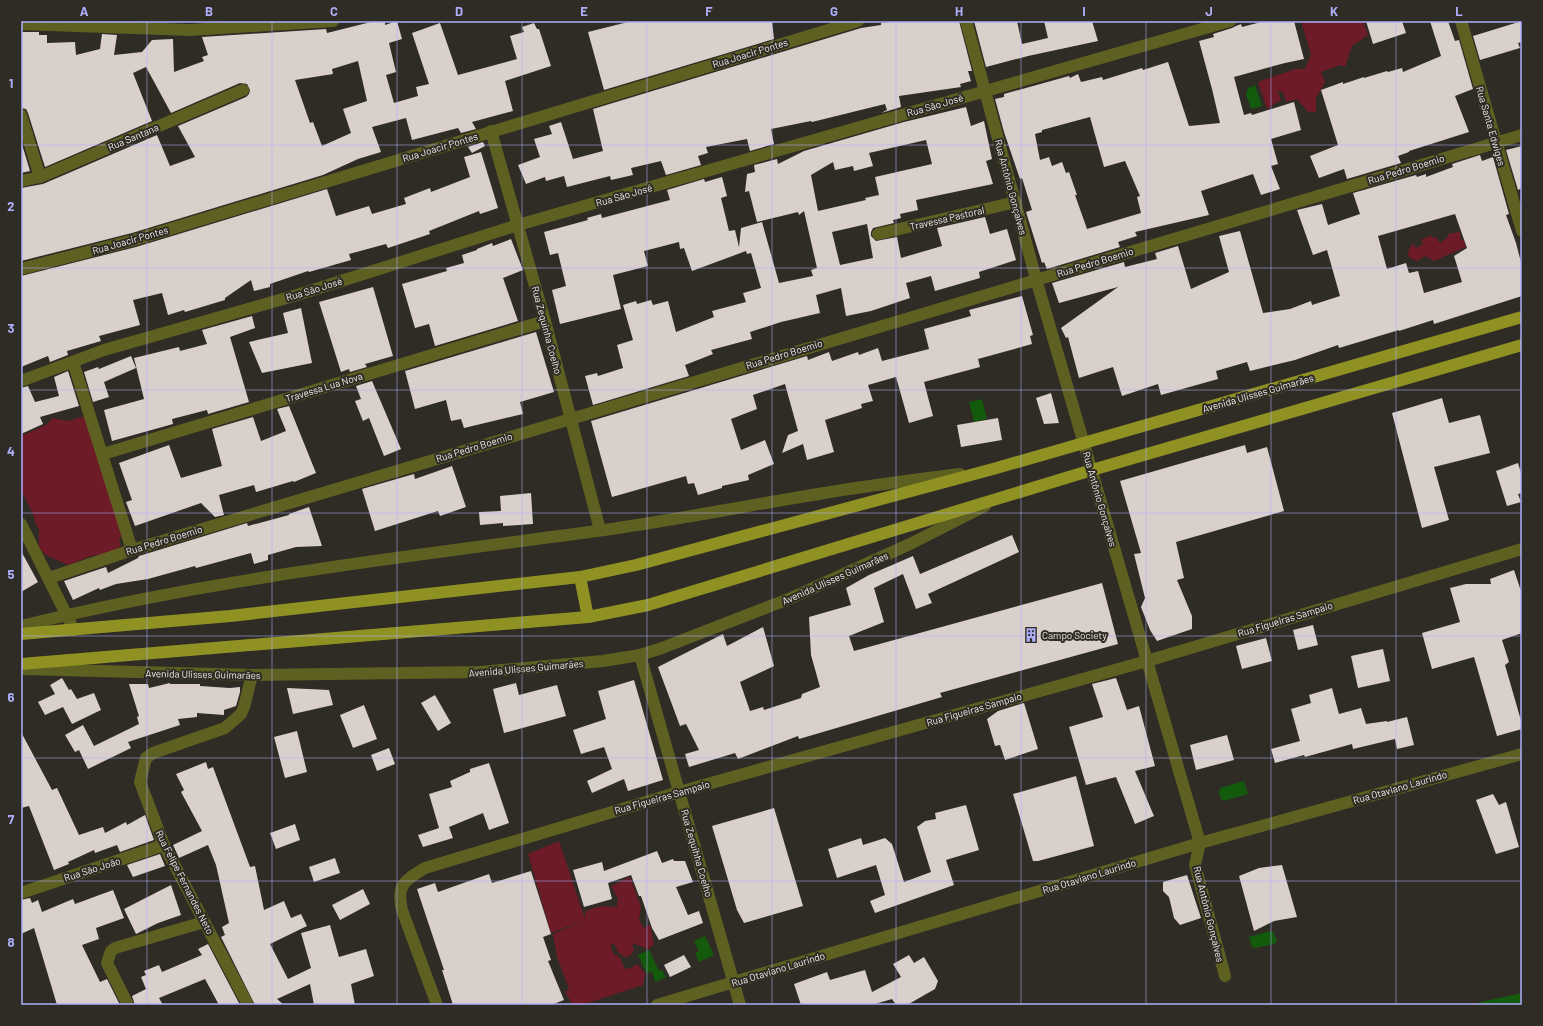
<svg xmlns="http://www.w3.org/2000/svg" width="1543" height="1026" font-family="Barlow,sans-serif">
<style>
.green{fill:#6c1b27}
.water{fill:#135a0d}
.building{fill:#d9d0cc;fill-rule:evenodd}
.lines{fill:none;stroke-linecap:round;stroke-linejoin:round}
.minor{stroke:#5e6021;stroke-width:12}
.major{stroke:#8f9123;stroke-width:12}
.grid{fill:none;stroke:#aeaefb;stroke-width:1;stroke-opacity:0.55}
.labels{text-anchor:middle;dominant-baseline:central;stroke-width:4;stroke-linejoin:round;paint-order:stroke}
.street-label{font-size:10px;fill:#edebe7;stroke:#2f2b25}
.poi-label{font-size:10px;fill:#edebe7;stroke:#2f2b25;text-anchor:start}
.neatline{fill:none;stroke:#aeaefb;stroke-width:1.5}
.grid-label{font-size:13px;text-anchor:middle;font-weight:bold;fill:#aeaefb}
</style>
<rect width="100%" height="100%" fill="#2f2b25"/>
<!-- green -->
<g class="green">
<polygon points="1301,21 1363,21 1368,35 1352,46 1345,67 1340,65 1321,72 1325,82 1316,98 1316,112 1308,112 1297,99 1286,102 1283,92 1278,91 1281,100 1267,109 1258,82 1295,69 1305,69 1311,55"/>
<polygon points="1459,232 1461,234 1460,238 1464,241 1466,247 1434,261 1425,256 1417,261 1410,258 1408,255 1409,249 1413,243 1416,248 1423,244 1421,240 1431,235 1432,238 1436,237 1440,243 1448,237 1448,234"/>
<polygon points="85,416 123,535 119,539 121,547 99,556 94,555 68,565 46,555 39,548 39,529 36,525 33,514 21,490 21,436 46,425 53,418 69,421"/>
<polygon points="559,841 585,919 585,911 601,906 617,907 618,899 611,886 630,877 641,907 639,920 644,928 650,925 654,944 648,949 632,943 634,950 630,956 624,957 618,952 615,945 611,944 611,948 614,955 619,956 625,969 631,968 637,964 645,973 643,985 582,1005 573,1005 565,992 569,989 557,957 553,934 582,921 551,933 528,854"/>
</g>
<!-- water -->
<g class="water">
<polygon points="1255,85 1262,106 1251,109 1246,94 1248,88"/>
<polygon points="982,399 987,419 974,422 969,402"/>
<path d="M1244,781L1248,794L1224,801C1219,798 1218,794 1220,788Z"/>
<polygon points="1270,931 1273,932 1277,940 1275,944 1255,948 1252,947 1249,937"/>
<polygon points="705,936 714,955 699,962 695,953 699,951 694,941"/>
<polygon points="649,950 659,971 662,970 666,977 655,982 652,971 647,974 638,955"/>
<polygon points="1522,993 1522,1005 1466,1005 1467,1005"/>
</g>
<!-- building -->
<g class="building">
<path d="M375,21H385V25L397,21L402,39L389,43L396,72L386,75L394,103L418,96L416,87L429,84L412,33L440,23L458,75L517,59L510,36L524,32L522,27L534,23L537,29H539L551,66L505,81L513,111L472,122L476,129L461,133L458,128L412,140L406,118L372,127L381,152L358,159L323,175L132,233L21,261V188L43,184L157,135L170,166L195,157L178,126L246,97L249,94L250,90L247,84L240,83L171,113L146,67L133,73L152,121L45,167L28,113L26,109L21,108V32H39V35H47V43L75,42L76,55L100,49L102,34L117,35L114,55L142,52L152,40L173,39L174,72L204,61L202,57L208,55L202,37L326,29L327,33ZM358,61L367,101L343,109L351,133L322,146L313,122L310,123L295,80L333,74L332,69Z"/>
<polygon points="632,21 772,21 774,39 604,90 588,32"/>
<polygon points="898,21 959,21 972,71 968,71 971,81 960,84 961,87 899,96 901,107 881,113 887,110 885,104 812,122 811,121 771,129 774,144 750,151 747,139 706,147 708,153 698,156 701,165 666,175 661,161 631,168 633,175 611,180 610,176 567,187 564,176 546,181 545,177 526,184 518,165 540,157 534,139 552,134 549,126 561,122 573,159 603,151 593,109 861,28 881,25 881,23"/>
<polygon points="974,21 1017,21 1022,44 1048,38 1044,21 1092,21 1098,41 1028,56 986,67"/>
<path d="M1265,21H1294L1304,59L1285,63L1234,77L1244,115L1251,113L1252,115L1294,102L1301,130L1271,139L1278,164L1271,166L1280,189L1261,195L1253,174L1201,191L1209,215L1135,232L1137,236L1118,242L1120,247L1047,269L1044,262L1042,263L1026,212L1032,210L1022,178L1020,179L1004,132L995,99L1004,97V94L1069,76L1070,78L1078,74L1081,82L1102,77L1103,80L1142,68L1143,70L1168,62L1189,126L1220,123L1212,89L1199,41L1214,37L1213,34L1232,28L1236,26L1241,24L1242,27ZM1090,117L1104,167L1125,161L1140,196L1137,197L1141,213L1087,229L1075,195H1077L1069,172L1066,173L1062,162L1052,166L1049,157L1040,160L1035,134L1042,132V130Z"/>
<polygon points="1366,21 1402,21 1406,33 1373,44"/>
<polygon points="1430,21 1448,21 1455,41 1459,40 1473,89 1455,96 1469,132 1409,151 1409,152 1398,156 1401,163 1347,179 1344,169 1319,178 1310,156 1338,145 1321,90 1343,82 1343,84 1364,77 1364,78 1387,71 1388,72 1402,68 1403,72 1441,56"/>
<polygon points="1522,21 1522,42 1518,43 1520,48 1480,60 1473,36"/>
<path d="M966,107L971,126L984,121L992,159L986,161L993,184L916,200L918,210L900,214L901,218L893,220L894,223L873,228L871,232V236L876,241L897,237L901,258L942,246L937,228L985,217L990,234L1007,229L1016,260L979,272L980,278L935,291L931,276L906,283L910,298L871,311L846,316L841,288L816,295L820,313L781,322L750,332L752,339L711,350L713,354L685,365L689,376L593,405L585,376L597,373L598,376L623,368L617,345L633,340L623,305L636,301L637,304L651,300L653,305L668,301L676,332L714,317L712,311L746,302L743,293L761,288L751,253L747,254L746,251L692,271L684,248L680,249L679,242L644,251L648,266L613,275L621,309L560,324L552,290L566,286L558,253L550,255L544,232L588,220L587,218L601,214L602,218L670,200L667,190L704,179L705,182L722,177L727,196L721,198L729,231L735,230L739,247L741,228L762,222L779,283L813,276L811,270L817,268L804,211L799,215L798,212L757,222L749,191L745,192L747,174L755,172L754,165L777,159L778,164L804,151L904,122ZM926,140L932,164L875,177L879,195L865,198L866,200L818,211L811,175L833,162L835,170L853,166L854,171L873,166L869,153ZM867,224L873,258L840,265L832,232Z"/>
<polygon points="21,141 30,171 21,173"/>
<polygon points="483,142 485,146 472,153 468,147"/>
<polygon points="1522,146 1522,188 1518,190 1506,150"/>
<polygon points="481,152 498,208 480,214 479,211 429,231 430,234 388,248 386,244 349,254 351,260 309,272 308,271 270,284 270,287 254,291 251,280 225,298 225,300 185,312 184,310 168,315 162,293 133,300 140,325 99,336 101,341 67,351 68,355 50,362 48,356 21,367 21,276 136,247 327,189 336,216 369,206 372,214 406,204 404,198 430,188 431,192 470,177 464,157"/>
<path d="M1480,155L1482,161L1493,157L1509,214L1506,215L1516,243L1522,266V296L1434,324L1433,320L1399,331V330L1339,348L1338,345L1295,360L1250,371L1247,362L1216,371L1218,379L1161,395L1158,384L1122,396L1113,367L1079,378L1068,337L1066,338L1061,328L1118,287L1059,303L1052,283L1124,262L1125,267L1157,259L1155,253L1178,246L1191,289L1229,272L1219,236L1240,231L1263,313L1290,309L1311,301L1312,305L1340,296L1327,250L1313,255L1297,210L1322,204L1328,225L1360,214L1353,193L1416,175L1417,177L1426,174V177L1453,167L1452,164ZM1455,214L1467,248L1454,256L1462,282L1424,293L1418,271L1409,273L1406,263L1387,269L1378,236Z"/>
<polygon points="511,239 523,270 503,278 518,321 435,346 429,324 415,328 402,284 447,271 446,268 464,263 462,255 477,250 477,249 492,243 493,246"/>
<polygon points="373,287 393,356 365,364 367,367 350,372 349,369 341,372 319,302"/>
<polygon points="1022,296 1033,335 1030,336 1032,344 978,359 980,367 924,382 933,416 909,423 896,377 868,385 873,401 861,404 862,408 825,420 834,452 807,460 803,444 782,453 788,435 798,431 785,384 753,395 757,409 731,419 741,450 765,440 774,464 748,475 749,480 722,486 722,488 698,495 694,483 688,484 686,476 612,497 591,421 807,356 808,360 829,352 832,361 858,352 859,355 878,348 882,361 929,349 924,329 971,316 969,310"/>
<polygon points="301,308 312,363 262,373 249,342 288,333 283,313"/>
<polygon points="252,316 255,328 230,337 249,402 208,414 207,410 172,419 173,424 112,441 104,410 144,399 134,358 179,347 180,351 207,344 202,330"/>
<polygon points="536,332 554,392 520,402 523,414 464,428 461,419 451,421 446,400 415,409 405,371"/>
<polygon points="131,356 136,368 104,382 109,397 93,402 84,372 98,367 99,369"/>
<polygon points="68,371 79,406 40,417 43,424 21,434 21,388 28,386 35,402 59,396 54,377"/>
<polygon points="372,381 401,449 384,456 369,418 363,421 355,401 361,399 356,386"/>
<polygon points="1051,393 1059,423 1044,424 1036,398"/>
<polygon points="1442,398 1449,423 1480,415 1490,453 1434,467 1449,520 1422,528 1392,413"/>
<polygon points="289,406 316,473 294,482 293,481 256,492 254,485 219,495 224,515 215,517 201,503 135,526 126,502 132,500 119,463 169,445 181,478 222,466 212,429 253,417 261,441 286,431 277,409"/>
<polygon points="998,418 1002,440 961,447 957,425"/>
<polygon points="1245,445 1247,453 1267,447 1284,511 1176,542 1184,578 1177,580 1192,616 1192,629 1157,641 1150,630 1141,607 1145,598 1134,554 1141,553 1120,481"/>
<polygon points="1518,463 1522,476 1522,493 1518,494 1521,502 1507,506 1496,471"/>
<polygon points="452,466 466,507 440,516 438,511 375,531 362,489 414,474 415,479"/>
<polygon points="531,493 533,524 503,526 503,523 480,525 479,512 501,511 500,496"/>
<polygon points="309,507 322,546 296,547 268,555 268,560 254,564 251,553 196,568 195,566 148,579 116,584 100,590 99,588 73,600 64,581 106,567 108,573 138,558 139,556 247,523 248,526 289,515 289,514"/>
<polygon points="1012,535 1019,552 928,594 932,603 916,609 903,574 874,588 884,622 849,636 854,651 1102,583 1118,644 940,693 942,697 799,739 798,736 738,759 735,753 689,767 685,754 699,750 686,724 680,726 658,667 723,634 727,646 763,627 774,666 740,682 750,711 763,707 764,710 801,698 802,694 820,687 811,655 809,617 851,605 846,588 869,575 913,556 920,574"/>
<polygon points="21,551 38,582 21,592"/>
<polygon points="1514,570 1522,594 1522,633 1502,640 1509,662 1505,665 1522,724 1522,729 1497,736 1474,657 1432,669 1422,633 1460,622 1450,588 1466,584 1491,584 1490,579"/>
<polygon points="1313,625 1318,645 1298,650 1293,630"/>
<polygon points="1266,638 1272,661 1242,669 1236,646"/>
<polygon points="1383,649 1390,681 1358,688 1351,656"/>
<polygon points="62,678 69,690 71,689 77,699 94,693 101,710 72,724 63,707 45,715 38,702 55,694 50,685"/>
<polygon points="1116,678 1127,710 1139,706 1155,766 1135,771 1154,816 1135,824 1116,777 1086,785 1069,727 1103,717 1092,684"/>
<polygon points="634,680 663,780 628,791 624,779 592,793 587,781 612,769 604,747 581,754 573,730 606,719 598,691"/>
<polygon points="170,683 170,684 200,684 200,686 230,688 240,687 240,692 236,706 224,710 224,715 197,713 197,717 178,719 180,725 128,742 131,748 88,769 79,750 75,752 65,735 83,725 94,746 139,724 137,717 139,716 129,684 148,684 149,688"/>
<polygon points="516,683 519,695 557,685 566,716 504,733 493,689"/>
<polygon points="287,688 329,690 333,705 293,714"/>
<polygon points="1332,688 1339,714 1361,708 1366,724 1387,721 1387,722 1407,717 1414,745 1397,749 1395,739 1353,749 1352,744 1305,757 1304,755 1275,763 1271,749 1300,741 1291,709 1311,703 1309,695"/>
<polygon points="435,695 451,723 438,731 421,703"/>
<polygon points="1024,703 1038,749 1005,760 1000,745 995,746 987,719 998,711"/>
<polygon points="364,705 377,739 353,748 340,715"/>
<polygon points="297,731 307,772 285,778 274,737"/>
<polygon points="21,732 52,790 57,788 79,835 103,827 105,833 126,822 127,825 145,815 154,840 120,852 117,845 95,853 94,850 68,862 69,864 54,870 29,806 21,808"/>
<polygon points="1227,735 1234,760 1196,770 1190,745"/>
<polygon points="389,748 395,764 377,771 371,755"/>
<polygon points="206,762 208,769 213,767 250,867 255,866 264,910 284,901 291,918 301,914 307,926 270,944 288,979 311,968 301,933 330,925 339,957 366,949 374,976 351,984 355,1005 314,1005 310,984 277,999 284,1005 255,1005 221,937 225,935 222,927 229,923 216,865 208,845 179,858 173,845 202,831 181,792 184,790 176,774"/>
<polygon points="489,763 509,823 489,830 483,813 449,827 453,838 423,847 418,835 439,828 429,794 452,787 450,781 470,772 470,769"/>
<polygon points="1076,776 1094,846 1038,861 1033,861 1013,794"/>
<polygon points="1493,794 1499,805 1506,802 1519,847 1496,854 1476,800"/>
<polygon points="966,805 979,850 946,860 954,885 875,913 870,901 885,895 876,865 837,878 828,849 861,838 863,845 885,838 892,844 904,882 931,872 917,827 925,821 936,819 935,813"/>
<polygon points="774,808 803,906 744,923 737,910 712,826"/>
<polygon points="295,824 300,840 276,849 270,833"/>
<polygon points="657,851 662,863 673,859 674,861 685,861 693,882 676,887 688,915 699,911 703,923 659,940 652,928 641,896 639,896 631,875 608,883 612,899 584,907 573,870 602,862 604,871"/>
<polygon points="160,854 165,866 133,877 127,865"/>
<polygon points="335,858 340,873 314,882 309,867"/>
<polygon points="1282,865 1297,917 1274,921 1254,931 1239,876 1259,868"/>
<polygon points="531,871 551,934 543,937 551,960 548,961 564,1000 551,1005 453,1005 442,970 444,970 417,889 435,883 438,892 489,874 492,883"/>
<polygon points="1187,875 1201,918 1180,925 1174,918 1169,897 1163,891 1163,882"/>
<polygon points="171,885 181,915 158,923 136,934 124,909"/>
<polygon points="363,889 370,904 340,920 332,905"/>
<polygon points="113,890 124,918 96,928 99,939 82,945 100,982 107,979 120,1005 57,1005 34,928 21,934 21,900 30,898 32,903 38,900 42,912 73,899 75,904"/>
<polygon points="208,944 240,1005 219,1005 205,979 159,998 163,1005 135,1005 132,996 146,989 141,977 146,975 144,971 159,965 162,972 202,955 198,949"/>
<polygon points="684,955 691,967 670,977 664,965"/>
<polygon points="909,955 914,963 924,957 938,981 935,989 907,1005 896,1005 892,999 875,1004 876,1005 801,1005 794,984 827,972 830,980 865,970 872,992 901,977 893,964"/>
</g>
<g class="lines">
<!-- minor -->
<g class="minor">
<polyline points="966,21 1036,279 1200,843 1195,865 1225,976"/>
<polyline points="1461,21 1522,231"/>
<polyline points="21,24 190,30 333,21"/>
<polyline points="21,115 40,177"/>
<polyline points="491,131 545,321 600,530"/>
<polyline points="21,181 40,177 243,90"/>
<polyline points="878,234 1016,202"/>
<polyline points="21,269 134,240 858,21"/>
<polyline points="73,362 132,550"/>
<polyline points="21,381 104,350 297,295 518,225 1230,21"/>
<polyline points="103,454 545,321"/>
<polyline points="21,524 74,630"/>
<polyline points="49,578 132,550 1522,135"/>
<path d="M21,626C210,579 404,557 597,531C683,519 770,501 856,488C891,483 926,478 960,474"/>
<polyline points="640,655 740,1005"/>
<polyline points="21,669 252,675 480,672 603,661 640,655 662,648 791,598 910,544 985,506"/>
<polyline points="21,893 164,845"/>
<polyline points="128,1005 107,963 111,951 115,948 204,922"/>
<polyline points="248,1005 164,845 140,782 146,758 153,753 225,728 241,714 244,707 252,675"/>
<path d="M437,1005L402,910C396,885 404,881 425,868L679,792L1147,661L1522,549"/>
<polyline points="657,1005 1200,843 1522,754"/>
</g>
<!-- major -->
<g class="major">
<polyline points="580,577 588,617"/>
<polyline points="21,634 230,616 580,577 636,565 993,469 1522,317"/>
<polyline points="21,664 588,617 648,605 1092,470 1522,345"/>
</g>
</g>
<!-- grid -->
<path class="grid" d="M147,21V1005M272,21V1005M397,21V1005M522,21V1005M647,21V1005M772,21V1005M896,21V1005M1021,21V1005M1146,21V1005M1271,21V1005M1396,21V1005M21,145H1522M21,268H1522M21,390H1522M21,513H1522M21,636H1522M21,758H1522M21,881H1522"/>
<!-- icons -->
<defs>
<symbol id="building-bare" viewBox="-9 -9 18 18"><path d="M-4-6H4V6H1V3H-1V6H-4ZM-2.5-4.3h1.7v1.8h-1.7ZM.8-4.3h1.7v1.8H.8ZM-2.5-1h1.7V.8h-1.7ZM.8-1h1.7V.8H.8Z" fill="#aeaefb" stroke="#2f2b25" stroke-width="2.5" paint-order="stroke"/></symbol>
</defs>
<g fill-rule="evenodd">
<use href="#building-bare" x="1021" y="625" width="20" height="20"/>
</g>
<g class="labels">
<!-- street labels -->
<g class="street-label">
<text transform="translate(750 53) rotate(-17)">Rua Joacir Pontes</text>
<text transform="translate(935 105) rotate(-16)">Rua São José</text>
<text transform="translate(1491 126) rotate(74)">Rua Santa Edwiges</text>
<text transform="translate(133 137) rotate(-23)">Rua Santana</text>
<text transform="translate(440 147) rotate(-17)">Rua Joacir Pontes</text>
<text transform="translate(1406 169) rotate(-17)">Rua Pedro Boemio</text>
<text transform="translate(1011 187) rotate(75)">Rua Antônio Gonçalves</text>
<text transform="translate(624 195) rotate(-16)">Rua São José</text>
<text transform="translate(947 218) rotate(-13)">Travessa Pastoral</text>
<text transform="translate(130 240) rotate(-16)">Rua Joacir Pontes</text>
<text transform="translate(1095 262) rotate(-17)">Rua Pedro Boemio</text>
<text transform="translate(314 289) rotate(-17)">Rua São José</text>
<text transform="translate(547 330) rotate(75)">Rua Zequinha Coelho</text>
<text transform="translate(784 354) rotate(-17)">Rua Pedro Boemio</text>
<text transform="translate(324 387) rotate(-17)">Travessa Lua Nova</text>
<text transform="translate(1258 393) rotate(-16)">Avenida Ulisses Guimarães</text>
<text transform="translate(474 447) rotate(-17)">Rua Pedro Boemio</text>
<text transform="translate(1100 499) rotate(74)">Rua Antônio Gonçalves</text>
<text transform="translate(164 540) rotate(-17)">Rua Pedro Boemio</text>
<text transform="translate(835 578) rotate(-24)">Avenida Ulisses Guimarães</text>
<text transform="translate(1285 619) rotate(-17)">Rua Figueiras Sampaio</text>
<text transform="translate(526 668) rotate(-5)">Avenida Ulisses Guimarães</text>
<text transform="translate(203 674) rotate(1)">Avenida Ulisses Guimarães</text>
<text transform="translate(974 709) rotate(-16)">Rua Figueiras Sampaio</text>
<text transform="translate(1400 787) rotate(-16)">Rua Otaviano Laurindo</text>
<text transform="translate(662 797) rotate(-16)">Rua Figueiras Sampaio</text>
<text transform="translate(697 853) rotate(74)">Rua Zequihha Coelho</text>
<text transform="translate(92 869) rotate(-18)">Rua São João</text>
<text transform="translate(1089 876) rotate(-17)">Rua Otaviano Laurindo</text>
<text transform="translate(185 882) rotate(63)">Rua Felipe Fernandes Neto</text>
<text transform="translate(1209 914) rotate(76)">Rua Antônio Gonçalves</text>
<text transform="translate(778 969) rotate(-17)">Rua Otaviano Laurindo</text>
</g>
<!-- poi labels -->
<g class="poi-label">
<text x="1042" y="635">Campo Society</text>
</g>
</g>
<!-- border -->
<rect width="1543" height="1026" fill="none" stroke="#2f2b25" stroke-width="44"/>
<rect x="22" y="22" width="1499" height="982" class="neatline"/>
<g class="grid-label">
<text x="84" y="16">A</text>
<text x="209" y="16">B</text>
<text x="334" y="16">C</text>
<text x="459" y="16">D</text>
<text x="584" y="16">E</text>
<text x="709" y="16">F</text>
<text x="834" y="16">G</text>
<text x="959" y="16">H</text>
<text x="1084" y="16">I</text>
<text x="1209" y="16">J</text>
<text x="1334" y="16">K</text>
<text x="1459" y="16">L</text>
<text x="11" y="88">1</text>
<text x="11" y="211">2</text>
<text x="11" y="333">3</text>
<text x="11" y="456">4</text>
<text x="11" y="579">5</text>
<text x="11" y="702">6</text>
<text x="11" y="824">7</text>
<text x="11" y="947">8</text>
</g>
</svg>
